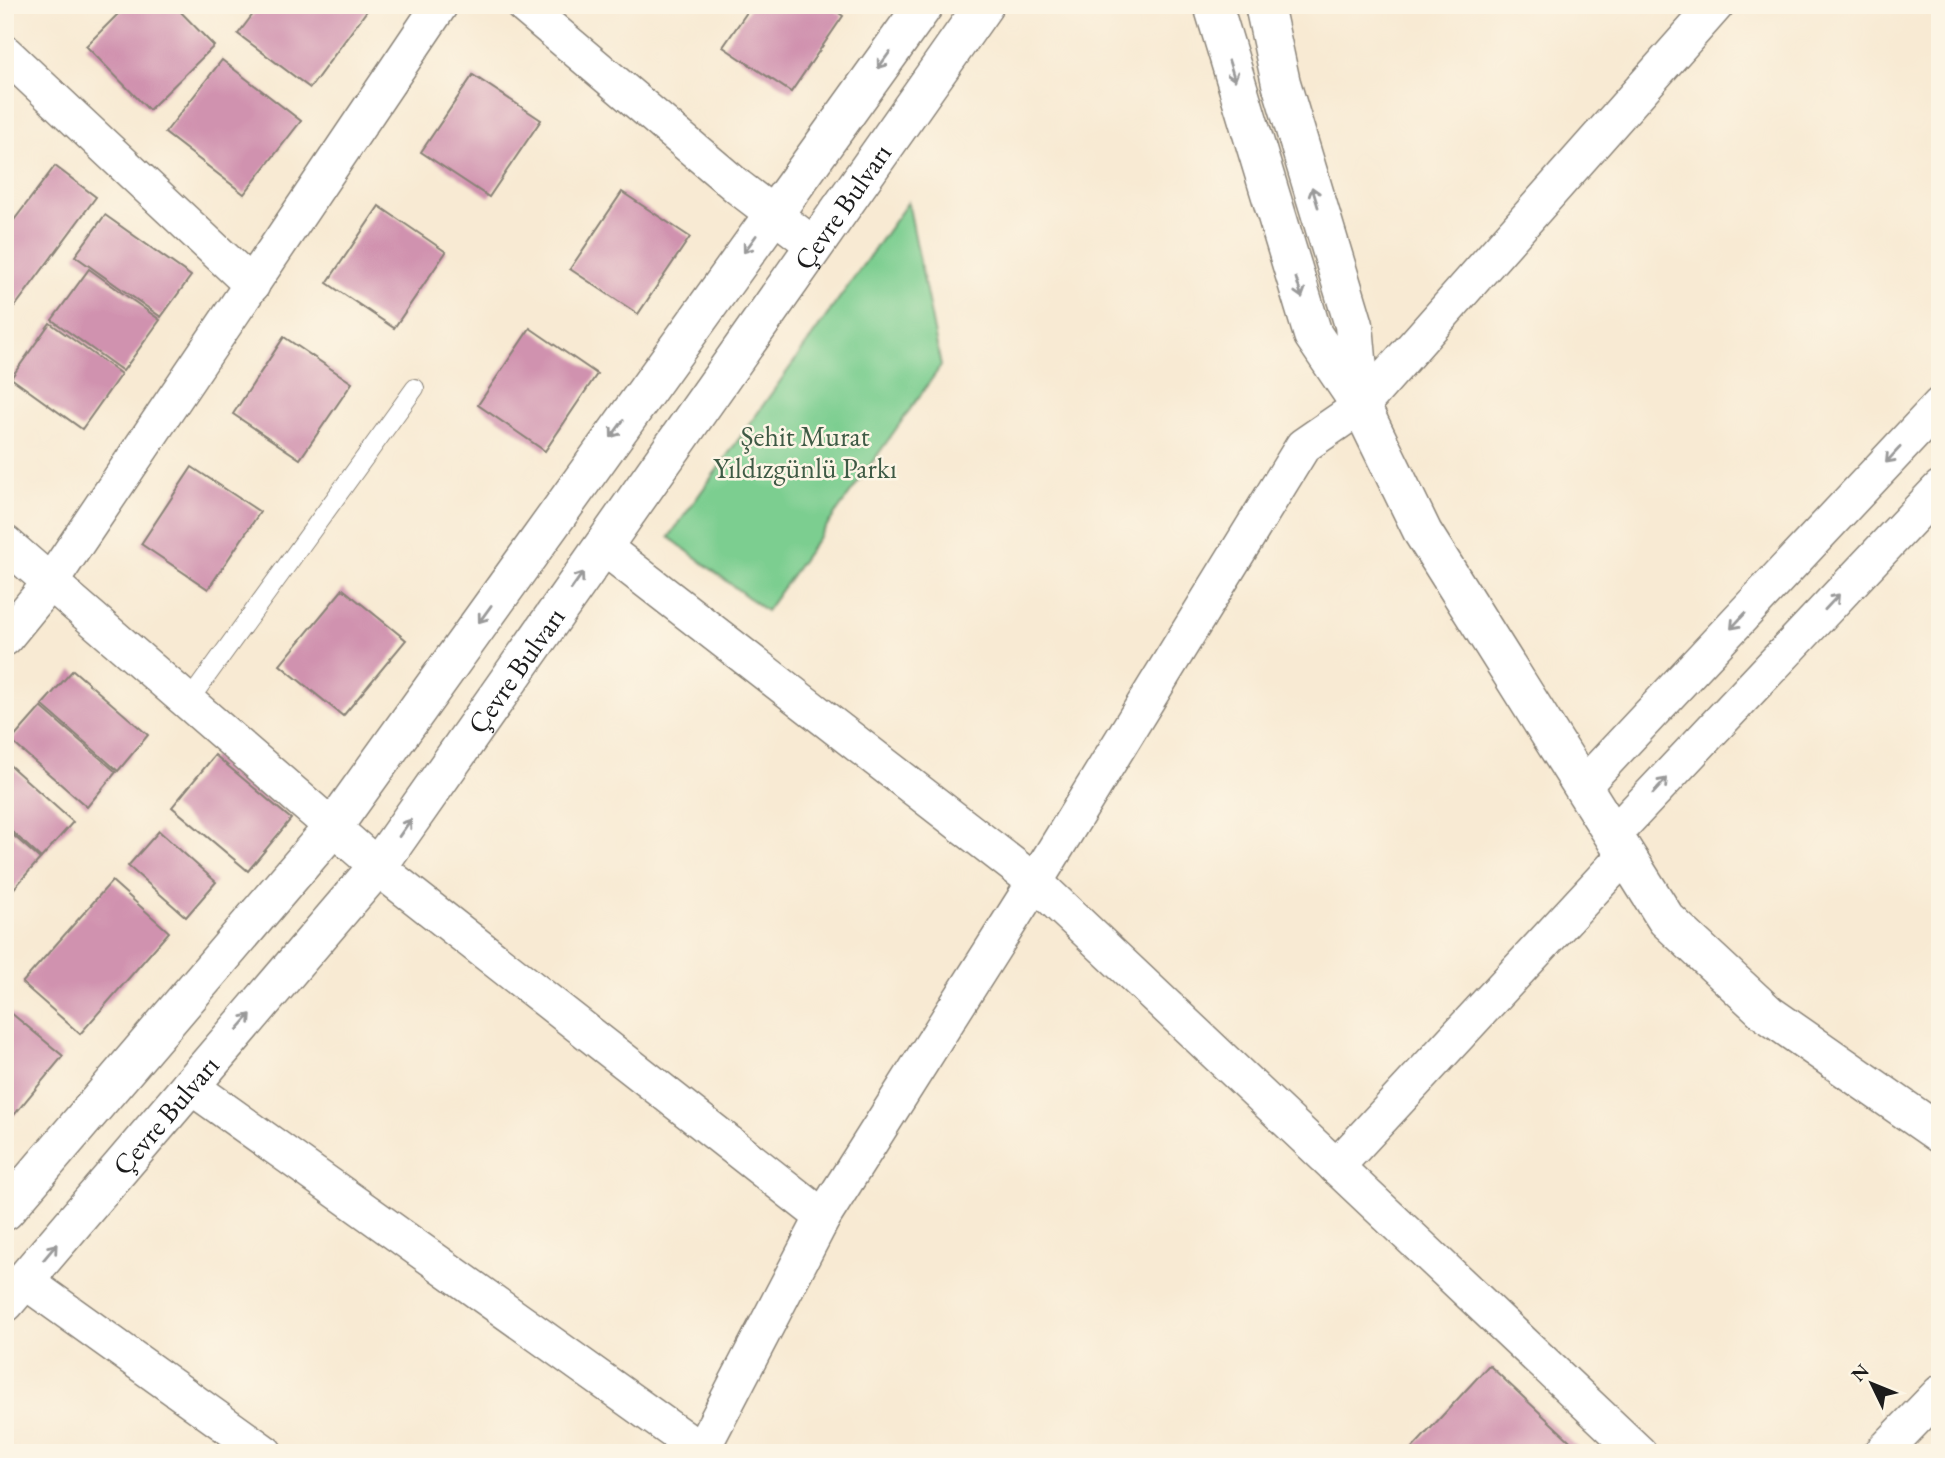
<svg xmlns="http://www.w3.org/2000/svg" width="1945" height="1458" font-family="'EB Garamond',serif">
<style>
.green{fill:#7cce90;stroke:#4c7556;stroke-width:2}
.building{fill:#d092af}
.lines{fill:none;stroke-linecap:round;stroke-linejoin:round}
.service-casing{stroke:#8a8378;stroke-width:20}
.minor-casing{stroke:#8a8378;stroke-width:38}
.tertiary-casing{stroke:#8a8378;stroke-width:41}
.primary-casing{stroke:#8a8378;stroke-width:41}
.service{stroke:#fff;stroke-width:18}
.minor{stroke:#fff;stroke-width:35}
.tertiary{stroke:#fff;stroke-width:38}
.primary{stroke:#fff;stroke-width:38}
.oneway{stroke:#999}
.labels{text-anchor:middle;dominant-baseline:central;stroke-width:5;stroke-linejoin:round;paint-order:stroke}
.street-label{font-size:28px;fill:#1c1c1c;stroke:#fcf5e5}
.park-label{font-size:28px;fill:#3e5a45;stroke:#fcf5e5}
</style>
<rect width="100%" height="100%" fill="#fcf5e5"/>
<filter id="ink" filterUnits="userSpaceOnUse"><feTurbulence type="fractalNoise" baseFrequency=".0143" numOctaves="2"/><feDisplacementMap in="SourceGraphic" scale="14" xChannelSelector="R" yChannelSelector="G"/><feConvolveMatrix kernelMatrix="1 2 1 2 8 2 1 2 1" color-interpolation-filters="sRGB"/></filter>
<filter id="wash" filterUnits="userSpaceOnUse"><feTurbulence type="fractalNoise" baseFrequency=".00686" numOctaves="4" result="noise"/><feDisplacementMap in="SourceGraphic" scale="28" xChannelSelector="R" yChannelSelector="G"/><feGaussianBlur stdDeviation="1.57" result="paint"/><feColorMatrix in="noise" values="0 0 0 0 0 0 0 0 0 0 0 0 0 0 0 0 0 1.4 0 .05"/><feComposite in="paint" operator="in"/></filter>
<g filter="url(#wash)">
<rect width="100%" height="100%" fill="#f8ead3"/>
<!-- green -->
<polygon class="green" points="908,202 941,366 766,611 669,537"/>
<g id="blocks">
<!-- building -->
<g class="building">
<polygon points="127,5 174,5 214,46 149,110 86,46"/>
<polygon points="260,5 371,5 310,88 238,34"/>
<polygon points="752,5 828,5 843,16 791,92 723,47"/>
<polygon points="222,60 301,121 244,194 165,133"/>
<polygon points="473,75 541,120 489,197 421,152"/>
<polygon points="55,166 96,197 5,320 5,232"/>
<polygon points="622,192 690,237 638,314 570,269"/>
<polygon points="379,206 446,252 394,328 327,283"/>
<polygon points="105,215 191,276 161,317 75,256"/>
<polygon points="89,269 160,320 123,371 52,320"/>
<polygon points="50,323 121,374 82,429 11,378"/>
<polygon points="530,328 597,374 545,451 478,405"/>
<polygon points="284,337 352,383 300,459 233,414"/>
<polygon points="192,467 260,512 208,589 141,544"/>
<polygon points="343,589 406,640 343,716 280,665"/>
<polygon points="73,670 148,735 118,771 42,705"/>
<polygon points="41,707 116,772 87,807 11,741"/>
<polygon points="215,755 291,819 248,871 172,807"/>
<polygon points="5,761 73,822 41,858 5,825"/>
<polygon points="5,828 40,859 9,894 5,890"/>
<polygon points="159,831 216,882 186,917 128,866"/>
<polygon points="112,881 169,932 80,1034 22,983"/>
<polygon points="5,1008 63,1056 5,1126"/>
<polygon points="1489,1365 1583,1453 1408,1453"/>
</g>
</g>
</g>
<g filter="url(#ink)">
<use href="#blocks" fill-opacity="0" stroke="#8a8378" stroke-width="2"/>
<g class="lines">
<defs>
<polyline id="service" points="188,702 415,388"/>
<g id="minor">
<polyline points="523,5 738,187 815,246"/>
<polyline points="5,53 252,285"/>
<polyline points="5,543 391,878 823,1217"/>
<polyline points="602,546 1035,882 1639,1453"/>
<polyline points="5,638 50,583 440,5"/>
<polyline points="1582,787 1940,405"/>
<polyline points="1613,835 1940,488"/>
<polyline points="189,1085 704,1453"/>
<polyline points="1336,1167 1625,855"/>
<polyline points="25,1281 265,1453"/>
<polyline points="700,1453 823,1217 1035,882 1303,446 1361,406 1716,5"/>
<polyline points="1882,1453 1940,1393"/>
</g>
<g id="tertiary">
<polyline points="1213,5 1313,335 1361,406 1423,533 1666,919 1768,1014 1940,1134"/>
<polyline points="1264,5 1281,83 1354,325 1361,404"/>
</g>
<g id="primary">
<polyline points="5,1211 333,827 924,5"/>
<path id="s1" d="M5,1303L378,866L984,5"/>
</g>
</defs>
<!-- service casing -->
<use href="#service" class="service-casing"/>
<!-- minor casing -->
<use href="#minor" class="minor-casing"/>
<!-- tertiary casing -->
<use href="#tertiary" class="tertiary-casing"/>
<!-- primary casing -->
<use href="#primary" class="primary-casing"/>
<!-- service -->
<use href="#service" class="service"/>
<!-- minor -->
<use href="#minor" class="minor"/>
<!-- tertiary -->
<use href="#tertiary" class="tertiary"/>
<!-- primary -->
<use href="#primary" class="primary"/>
</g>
<!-- one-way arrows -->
<defs><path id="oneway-shaft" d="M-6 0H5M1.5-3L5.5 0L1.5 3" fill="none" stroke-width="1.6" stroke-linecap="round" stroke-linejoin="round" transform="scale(1.75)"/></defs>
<g class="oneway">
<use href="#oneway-shaft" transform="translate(884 60) rotate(126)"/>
<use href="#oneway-shaft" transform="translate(1232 71) rotate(73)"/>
<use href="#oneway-shaft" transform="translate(1315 197) rotate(-107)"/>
<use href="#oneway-shaft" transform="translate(750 244) rotate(126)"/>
<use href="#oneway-shaft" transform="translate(1299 288) rotate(73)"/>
<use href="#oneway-shaft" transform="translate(617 429) rotate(126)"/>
<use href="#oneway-shaft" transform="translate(1893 455) rotate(133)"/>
<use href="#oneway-shaft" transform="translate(577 581) rotate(-55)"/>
<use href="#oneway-shaft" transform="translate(1832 602) rotate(-47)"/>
<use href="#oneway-shaft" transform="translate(485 614) rotate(126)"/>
<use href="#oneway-shaft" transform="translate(1738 621) rotate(133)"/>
<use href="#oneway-shaft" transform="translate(1660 786) rotate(-47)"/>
<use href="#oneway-shaft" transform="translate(405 828) rotate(-55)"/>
<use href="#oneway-shaft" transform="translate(244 1022) rotate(-49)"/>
<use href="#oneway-shaft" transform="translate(50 1252) rotate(-50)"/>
</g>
</g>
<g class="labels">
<!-- street labels -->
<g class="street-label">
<text stroke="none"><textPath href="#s1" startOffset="1381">Çevre Bulvarı</textPath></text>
<text stroke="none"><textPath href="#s1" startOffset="814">Çevre Bulvarı</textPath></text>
<text stroke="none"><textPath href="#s1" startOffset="247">Çevre Bulvarı</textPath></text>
</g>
<!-- park labels -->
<g class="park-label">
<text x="805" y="436">Şehit Murat<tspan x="805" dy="32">Yıldızgünlü Parkı</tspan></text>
</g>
</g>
<!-- margin -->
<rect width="1945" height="1458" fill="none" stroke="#fcf5e5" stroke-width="28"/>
<!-- north arrow -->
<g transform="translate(1872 1384) rotate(313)" stroke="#fcf5e5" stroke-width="5" paint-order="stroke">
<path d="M0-5L12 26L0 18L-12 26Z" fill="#1c1c1c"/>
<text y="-10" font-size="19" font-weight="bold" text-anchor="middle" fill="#1c1c1c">N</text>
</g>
</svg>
